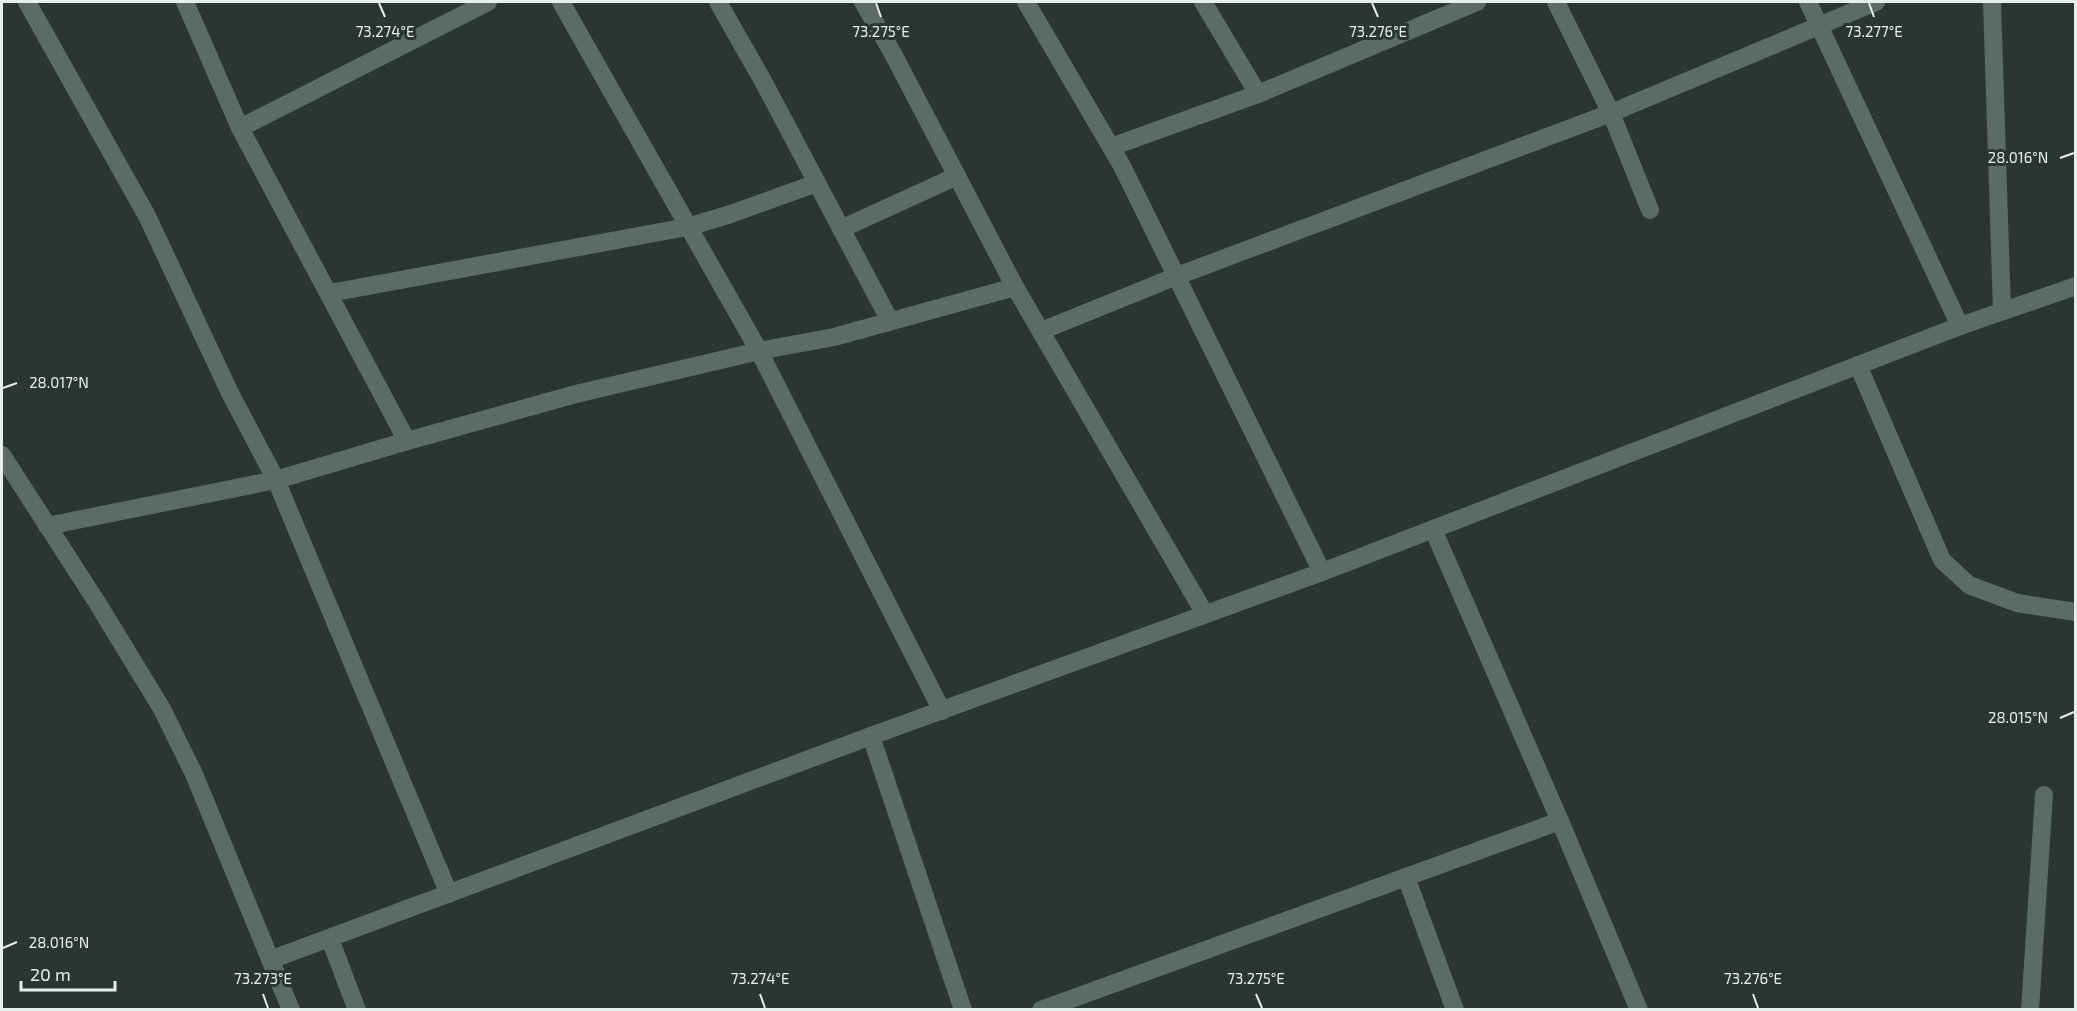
<svg xmlns="http://www.w3.org/2000/svg" width="2077" height="1011" font-family="'Exo 2',sans-serif">
<style>
.lines{fill:none;stroke-linecap:round;stroke-linejoin:round}
.minor{stroke:#5c6b64;stroke-width:18}
.ticks{fill:none;stroke:#e7efeb;stroke-width:2}
.ticks-label{font-size:15px;text-anchor:middle;fill:#e7efeb;stroke:#293730;stroke-width:6;stroke-linejoin:round;paint-order:stroke}
</style>
<rect width="100%" height="100%" fill="#293730"/>
<g class="lines">
<!-- minor -->
<g class="minor">
<polyline points="27,2 147,216 230,393 276,480 449,894"/>
<polyline points="185,2 240,128 407,441"/>
<polyline points="561,2 759,351 942,711"/>
<polyline points="718,2 763,81 890,321"/>
<polyline points="863,2 892,52 1015,287 1205,614"/>
<polyline points="1026,2 1122,166 1322,572"/>
<polyline points="1203,2 1258,94"/>
<polyline points="1556,2 1611,113 1650,210"/>
<polyline points="1808,2 1960,326"/>
<polyline points="1992,2 2002,311"/>
<polyline points="240,128 488,2"/>
<polyline points="1111,147 1258,94 1477,2"/>
<polyline points="841,229 957,176"/>
<polyline points="330,293 687,227 728,215 817,183"/>
<polyline points="1041,331 1177,276 1611,113 1876,2"/>
<polyline points="1858,365 1942,560 1969,585 2017,603 2076,612"/>
<polyline points="2,455 98,604 162,709 194,774 291,1010"/>
<polyline points="47,526 276,480 407,441 576,394 759,351 834,337 1015,287"/>
<polyline points="1433,529 1560,821 1639,1010"/>
<polyline points="871,736 963,1010"/>
<polyline points="1406,877 1455,1010"/>
<polyline points="330,939 357,1010"/>
<polyline points="270,960 871,736 1322,572 1960,326 2076,286"/>
<polyline points="1041,1010 1560,821"/>
<polyline points="2030,1010 2044,795"/>
</g>
</g>
<!-- ticks -->
<path class="ticks" d="M379,3L385,17M876,3L881,17M1372,3L1378,17M1869,3L1874,17M2060,158L2074,153M3,388L17,383M2060,718L2074,712M3,948L17,942M263,994L268,1008M760,994L765,1008M1256,994L1262,1008M1753,994L1758,1008"/>
<g class="ticks-label">
<text x="385" y="37">73.274°E</text>
<text x="881" y="37">73.275°E</text>
<text x="1378" y="37">73.276°E</text>
<text x="1874" y="37">73.277°E</text>
<text x="2018" y="163">28.016°N</text>
<text x="59" y="388">28.017°N</text>
<text x="2018" y="723">28.015°N</text>
<text x="59" y="948">28.016°N</text>
<text x="263" y="984">73.273°E</text>
<text x="760" y="984">73.274°E</text>
<text x="1256" y="984">73.275°E</text>
<text x="1753" y="984">73.276°E</text>
</g>
<!-- border -->
<rect width="2077" height="1011" fill="none" stroke="#e7efeb" stroke-width="6"/>
<!-- scale -->
<path d="M21 981v9h94v-9" fill="none" stroke="#e7efeb" stroke-width="3"/>
<text x="30" y="981" font-size="18" fill="#e7efeb" stroke="#293730" stroke-width="4.5" paint-order="stroke">20 m</text>
</svg>
